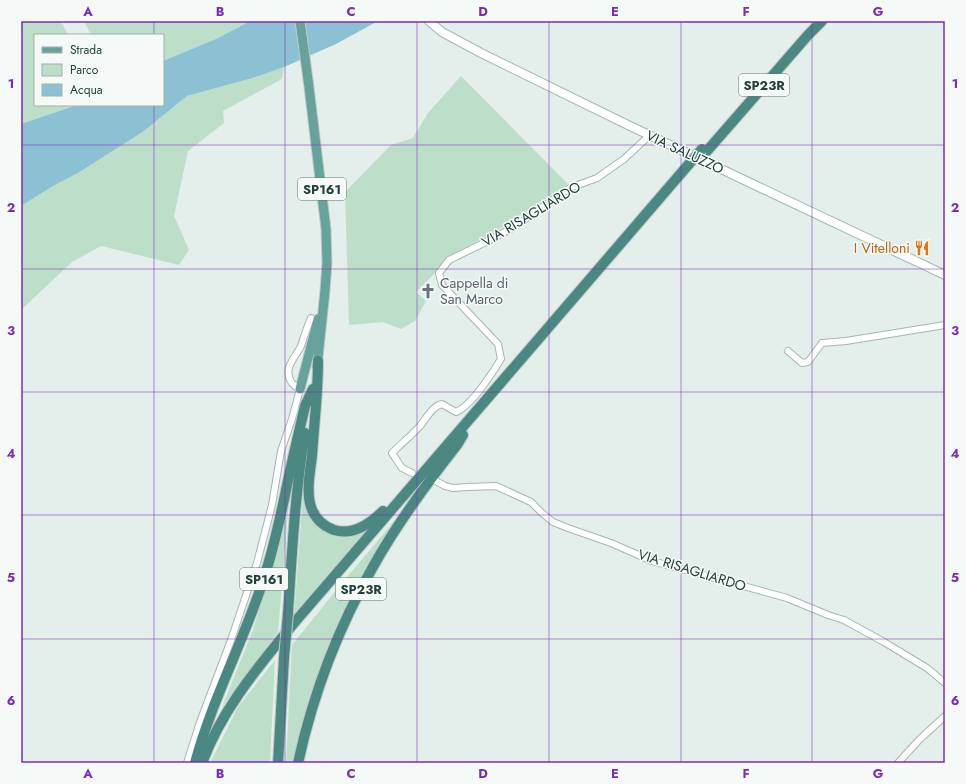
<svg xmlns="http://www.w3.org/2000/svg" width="966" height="784" font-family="Jost,sans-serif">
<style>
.green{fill:#bddfca}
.water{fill:#8cc0d3}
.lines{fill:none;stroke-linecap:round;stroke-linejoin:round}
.minor-casing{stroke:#a6b6b2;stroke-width:8}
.secondary-casing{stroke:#a2b9b4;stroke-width:10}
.primary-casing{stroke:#c1cac8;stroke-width:11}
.trunk-casing{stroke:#c1cac8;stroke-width:12}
.minor{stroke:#fff;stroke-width:6}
.secondary{stroke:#fff;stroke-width:8}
.primary{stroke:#68a39b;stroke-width:9}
.trunk{stroke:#4b8881;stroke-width:10}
.trunk-bridge-casing{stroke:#c1cac8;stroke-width:12;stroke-linecap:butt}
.trunk-bridge{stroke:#4b8881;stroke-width:10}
.grid{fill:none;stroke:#7b2cbf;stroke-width:1;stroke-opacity:0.55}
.labels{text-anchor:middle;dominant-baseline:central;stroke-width:3;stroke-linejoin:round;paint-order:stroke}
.shield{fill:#f5faf8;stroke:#627874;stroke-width:1}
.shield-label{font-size:13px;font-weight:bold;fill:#23403b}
.street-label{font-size:14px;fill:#23403b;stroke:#f5faf8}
.food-label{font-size:14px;fill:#c56008;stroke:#f5faf8;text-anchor:end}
.worship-label{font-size:14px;fill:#5b616d;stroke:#f5faf8;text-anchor:start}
.neatline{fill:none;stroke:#7b2cbf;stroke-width:1.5}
.grid-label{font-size:13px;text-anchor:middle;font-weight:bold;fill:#7b2cbf}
</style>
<rect width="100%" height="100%" fill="#e4eeea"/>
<!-- green -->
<g class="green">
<polygon points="21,21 61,21 68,35 35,35 35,105 77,105 21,124"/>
<polygon points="84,21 250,21 216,39 163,61 163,35 91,35"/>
<polygon points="284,67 282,79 223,111 224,123 188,151 174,216 189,250 179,265 101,246 72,262 21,310 21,206 53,186 78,173 144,131 187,96 256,77"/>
<polygon points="461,76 568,184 490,235 451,255 433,275 416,292 426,301 415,321 401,329 383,322 349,325 345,192 391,145 413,138 428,113"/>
<polygon points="304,482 306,504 317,527 336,537 355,533 372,525 294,616"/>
<polygon points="289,499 278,632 222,707 253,630 270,572"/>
<polygon points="402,512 379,547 338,626 304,718 295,763 286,763 292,645 342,583"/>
<polygon points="275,660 270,763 210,763 238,707"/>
</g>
<!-- water -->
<polygon class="water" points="250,21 378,21 336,44 284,67 256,77 187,96 144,131 78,173 53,186 21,206 21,124 77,105 163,105 163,61 216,39"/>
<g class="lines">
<defs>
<g id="minor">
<polyline points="788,351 802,363 808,362 822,343 846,341 945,325"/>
<path d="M412,473L402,468L392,453C401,444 411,436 420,426C426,419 432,406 442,404L456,412C472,405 491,375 501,359L498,344L442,285L439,273L449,260L486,242L514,227L570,188L597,178L624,159L650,135"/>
<polyline points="434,480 445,486 453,488 468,487 496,486 531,502 542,513 553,522 568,528 611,543 652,561 787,598 828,615 844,620 884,642 927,668 945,683"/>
<path d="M187,763L200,722L231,640L257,563L272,505L281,451L292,419L300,389C296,388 295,386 292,383C282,369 295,358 301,346C304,337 307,327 311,318"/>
<polyline points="898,763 919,740 945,716"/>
</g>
<polyline id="secondary" points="429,21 442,32 481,53 628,125 945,275"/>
<g id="primary">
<polyline points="300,21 309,87 326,229 327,263 325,291 317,367"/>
<polyline points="300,389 318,319"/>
</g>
<g id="trunk">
<polyline points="707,151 808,35 822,21"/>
<path d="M318,361C318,393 314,424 312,456C310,471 306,492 311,507C315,519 323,526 334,530C353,536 371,523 383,511"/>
<path d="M288,613C292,553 295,492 305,433"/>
<path d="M195,763C212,699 244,641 264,578C273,551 279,523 285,495C291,465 298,436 305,406L313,389"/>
<path d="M202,763C222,709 258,667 294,623L689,164"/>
<polyline points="278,763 284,658"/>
<path d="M298,763C313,694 339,626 374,565C398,522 427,483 457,445L463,435"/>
</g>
</defs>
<!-- minor casing -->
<use href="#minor" class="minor-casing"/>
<!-- secondary casing -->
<use href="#secondary" class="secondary-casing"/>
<!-- primary casing -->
<use href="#primary" class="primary-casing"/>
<!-- trunk casing -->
<use href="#trunk" class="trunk-casing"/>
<!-- minor -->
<use href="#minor" class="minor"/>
<!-- secondary -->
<use href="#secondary" class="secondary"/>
<!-- primary -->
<use href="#primary" class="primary"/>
<!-- trunk -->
<use href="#trunk" class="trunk"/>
<defs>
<g id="trunk-bridge">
<polyline points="689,164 702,149"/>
<polyline points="284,658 288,613"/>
</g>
</defs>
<!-- trunk-bridge casing -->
<use href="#trunk-bridge" class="trunk-bridge-casing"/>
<!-- trunk-bridge -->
<use href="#trunk-bridge" class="trunk-bridge"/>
</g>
<!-- grid -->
<path class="grid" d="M154,21V35M285,21V763M417,21V763M549,21V763M681,21V763M812,21V763M154,105V763M21,145H945M21,269H945M21,392H945M21,515H945M21,639H945"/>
<!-- icons -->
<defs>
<symbol id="restaurant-bare" viewBox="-9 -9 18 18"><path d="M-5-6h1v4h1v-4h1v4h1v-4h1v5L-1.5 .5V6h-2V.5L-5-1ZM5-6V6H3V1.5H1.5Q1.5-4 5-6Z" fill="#e8710a" stroke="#f5faf8" stroke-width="2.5" paint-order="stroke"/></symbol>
<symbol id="church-bare" viewBox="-9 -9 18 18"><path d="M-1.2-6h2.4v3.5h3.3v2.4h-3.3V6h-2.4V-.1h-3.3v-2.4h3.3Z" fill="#6b7280" stroke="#f5faf8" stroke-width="2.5" paint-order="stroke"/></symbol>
</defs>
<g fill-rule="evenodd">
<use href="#restaurant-bare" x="911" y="237" width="22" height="22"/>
<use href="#church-bare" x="417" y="280" width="22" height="22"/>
</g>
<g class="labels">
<!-- shield labels -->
<g class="shield">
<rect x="739" y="74" width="50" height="22" rx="3"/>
<rect x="298" y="178" width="48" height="22" rx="3"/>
<rect x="240" y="568" width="48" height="22" rx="3"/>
<rect x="336" y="578" width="50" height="22" rx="3"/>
</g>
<g class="shield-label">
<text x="764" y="85">SP23R</text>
<text x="322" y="189">SP161</text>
<text x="264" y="579">SP161</text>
<text x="361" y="589">SP23R</text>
</g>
<!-- street labels -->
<g class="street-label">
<text transform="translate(685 152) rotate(25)">VIA SALUZZO</text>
<text transform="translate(531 214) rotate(-31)">VIA RISAGLIARDO</text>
<text transform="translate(692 570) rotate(17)">VIA RISAGLIARDO</text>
</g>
<!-- food labels -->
<g class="food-label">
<text x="910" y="248">I Vitelloni</text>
</g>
<!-- worship labels -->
<g class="worship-label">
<text x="440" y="283">Cappella di<tspan x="440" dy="16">San Marco</tspan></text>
</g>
</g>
<!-- border -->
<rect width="966" height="784" fill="none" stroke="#f5faf8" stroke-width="44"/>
<!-- legend -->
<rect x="34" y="34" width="130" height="72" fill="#f5faf8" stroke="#a1b0ac"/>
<rect x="42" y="47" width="20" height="6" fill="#68a39b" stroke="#a1b0ac"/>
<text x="70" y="54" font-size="12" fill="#23403b">Strada</text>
<rect x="42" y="64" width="20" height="12" fill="#bddfca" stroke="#a1b0ac"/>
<text x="70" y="74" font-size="12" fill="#23403b">Parco</text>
<rect x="42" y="84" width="20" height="12" fill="#8cc0d3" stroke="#a1b0ac"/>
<text x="70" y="94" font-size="12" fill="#23403b">Acqua</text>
<rect x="22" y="22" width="922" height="740" class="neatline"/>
<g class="grid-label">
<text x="88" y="16">A</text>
<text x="220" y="16">B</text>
<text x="351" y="16">C</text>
<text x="483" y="16">D</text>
<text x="615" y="16">E</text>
<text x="746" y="16">F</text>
<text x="878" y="16">G</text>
<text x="11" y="88">1</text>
<text x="955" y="88">1</text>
<text x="11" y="212">2</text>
<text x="955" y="212">2</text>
<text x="11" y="335">3</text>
<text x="955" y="335">3</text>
<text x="11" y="458">4</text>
<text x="955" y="458">4</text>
<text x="11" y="582">5</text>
<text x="955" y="582">5</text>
<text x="11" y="705">6</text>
<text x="955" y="705">6</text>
<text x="88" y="778">A</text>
<text x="220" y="778">B</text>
<text x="351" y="778">C</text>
<text x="483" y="778">D</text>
<text x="615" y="778">E</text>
<text x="746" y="778">F</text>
<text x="878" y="778">G</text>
</g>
</svg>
